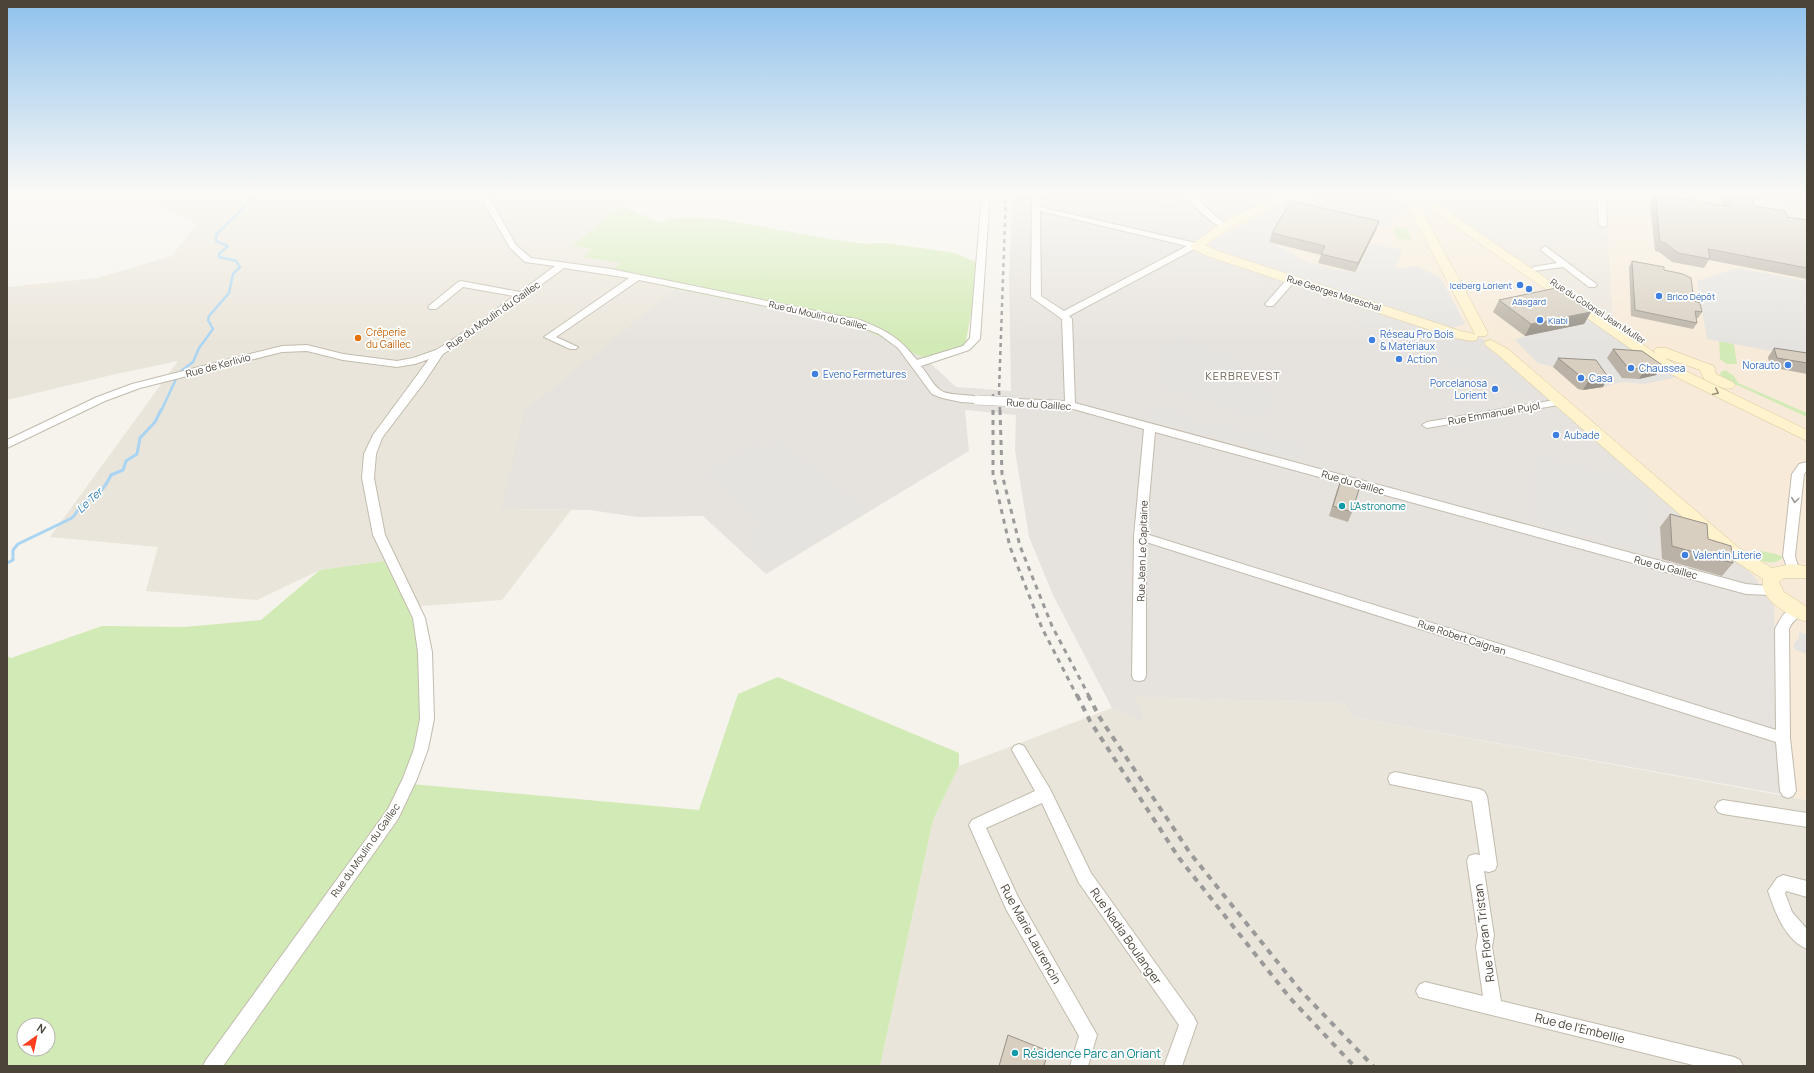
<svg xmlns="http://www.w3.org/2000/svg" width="1814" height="1073" font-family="Manrope,sans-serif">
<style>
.residential{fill:#eae5da}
.commercial{fill:#f7ead8}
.industrial{fill:#e6e2dd}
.green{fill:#d2eab5;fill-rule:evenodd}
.parking{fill:#e5e3e0}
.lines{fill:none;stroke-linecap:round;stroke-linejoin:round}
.stream-far1{stroke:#a9d4f2;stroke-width:2.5}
.stream{stroke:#a9d4f2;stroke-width:3}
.street-casing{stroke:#c2bbae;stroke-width:2}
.secondary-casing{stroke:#d6c79b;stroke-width:1}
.street{fill:#fff;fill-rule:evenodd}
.secondary{fill:#fff3cd;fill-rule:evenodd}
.rail-far2{stroke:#9a9a9a;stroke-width:2.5;stroke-dasharray:4 4;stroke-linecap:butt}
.rail-far1{stroke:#9a9a9a;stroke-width:3;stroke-dasharray:5 5;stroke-linecap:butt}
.rail{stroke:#9a9a9a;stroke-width:4;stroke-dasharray:6 6;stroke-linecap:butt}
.street-bridge-casing{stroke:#c2bbae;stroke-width:10;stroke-linecap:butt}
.street-bridge{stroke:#fff;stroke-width:9}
.wall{fill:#bab2a6}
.shaded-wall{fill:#979187}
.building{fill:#d8cfc1;stroke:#979187}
.oneway{stroke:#9c937c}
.oneway2{stroke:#9c9892}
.shop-dot{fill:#3f7fe0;stroke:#fff;stroke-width:1.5}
.food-dot{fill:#e8710a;stroke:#fff;stroke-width:1.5}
.culture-dot{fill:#0f9aa8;stroke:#fff;stroke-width:1.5}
.labels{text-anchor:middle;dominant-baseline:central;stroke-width:3.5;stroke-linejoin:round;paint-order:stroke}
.far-shop-label{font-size:9px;fill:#366cbe;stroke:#fff;text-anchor:start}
.far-street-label{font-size:9px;fill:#4b4439;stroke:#fff}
.street-label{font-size:10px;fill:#4b4439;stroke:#fff}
.food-label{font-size:10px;fill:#c56008;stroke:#fff;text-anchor:start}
.shop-label{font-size:10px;fill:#366cbe;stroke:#fff;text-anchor:start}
.culture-label{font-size:10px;fill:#0d838f;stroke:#fff;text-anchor:start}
.neighbourhood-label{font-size:11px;letter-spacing:1px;fill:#6e6250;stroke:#fff}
.water-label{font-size:11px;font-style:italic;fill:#2e7ab2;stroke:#fff}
.near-street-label{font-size:12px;fill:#4b4439;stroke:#fff}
.near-culture-label{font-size:12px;fill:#0d838f;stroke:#fff;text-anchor:start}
</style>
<rect width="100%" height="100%" fill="#f6f3ec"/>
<!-- residential -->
<g class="residential">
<polygon points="139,194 635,194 572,246 592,249 585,257 621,263 612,273 675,289 643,316 501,509 571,510 502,600 408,607 383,561 320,570 257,600 146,591 158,547 50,537 178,361 116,374 7,400 7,287 97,278 172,256 196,224 154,203"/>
<polygon points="842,194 957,194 956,202 906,200"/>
<polygon points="1421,194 1605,194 1614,333"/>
<polygon points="1135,697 1344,703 1352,717 1807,800 1807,1066 880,1066 933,820 959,766 1112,708 1144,722"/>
</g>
<!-- commercial -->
<polygon class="commercial" points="1286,194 1420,194 1614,333 1605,194 1807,194 1807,800 1780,794 1774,606 1459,335 1211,253 1200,242"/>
<!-- industrial -->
<polygon class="industrial" points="1013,194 1286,194 1196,245 1459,335 1481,338 1503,352 1754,576 1774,606 1780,794 1352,717 1344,703 1135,697 1145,723 1112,708 1053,595 1029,537 1015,450 1016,415 965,410 969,451 766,574 703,516 637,517 590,510 501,509 525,411 675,289 857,326 926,359 956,387 1011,391 1009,277"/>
<!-- green -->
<g class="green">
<polygon points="621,206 661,223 670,217 676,219 686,217 720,219 830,239 866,244 886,243 955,253 980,264 965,346 926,359 857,326 675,289 611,272 621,263 584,257 592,249 572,246"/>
<polygon points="1393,227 1407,228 1412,240 1397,239"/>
<polygon points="1719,341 1731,343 1734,345 1737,364 1727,364 1720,359"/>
<polygon points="1725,370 1734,376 1738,383 1807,413 1807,417 1722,378 1720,373"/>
<path d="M1761,551L1776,554L1783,557C1775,567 1761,561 1752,557Z"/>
<path d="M384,561L408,607L418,636L420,721L415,751L409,767L400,783L699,810L738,694L778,677L959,753V766L933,820L880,1066H7V656L11,658L102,626L185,627L261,620L320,570ZM24,1025H48V1049H24Z"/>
</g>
<!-- parking -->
<g class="parking">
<polygon points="1132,194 1169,194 1178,202 1173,203"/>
<polygon points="1322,194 1392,194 1405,204 1409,209 1397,209 1389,228 1293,206 1290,208 1268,241 1308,262 1334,269 1356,272 1371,243 1402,250 1395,269 1417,266 1441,278 1465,324 1452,328 1212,249 1208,243 1290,199"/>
<polygon points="1757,194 1807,194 1807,208 1762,202"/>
<polygon points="1276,195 1236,214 1217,218 1208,209"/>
<polygon points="1738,268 1807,281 1807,358 1707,339 1697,281"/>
<polygon points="1571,305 1678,377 1644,384 1622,382 1603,387 1591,369 1553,367 1538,363 1515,340 1525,336 1583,324"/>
<polygon points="1367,311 1433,333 1426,343 1359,321"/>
<polygon points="1436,334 1486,351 1540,398 1497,379 1423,353"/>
<polygon points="1179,339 1241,362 1233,381 1274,391 1266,413 1245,414 1207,398 1164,389 1159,351"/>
<polygon points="1153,407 1193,417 1191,422 1219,429 1236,429 1306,448 1303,460 1147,418"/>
<polygon points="779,442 866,512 781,561 776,557 769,561 749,540 755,537 749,531 763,523 706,472 757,445 763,450"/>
<polygon points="1535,456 1638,482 1638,489 1647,492 1652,552 1533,519"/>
<polygon points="1799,632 1807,635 1807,654 1794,649 1794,643 1799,638"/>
</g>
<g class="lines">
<!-- stream-far1 -->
<g class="stream-far1">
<polyline points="181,371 193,362 199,348 213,329 208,320 209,316 229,293 233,274 240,267 236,261 219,257 219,254 228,246 216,241 216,235 257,194"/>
<polyline points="161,411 177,377"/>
</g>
<!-- stream -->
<path class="stream" d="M7,563L13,560V550L18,544L72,518C76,514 78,509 82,505C96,492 101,496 111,475L123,470L126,461L137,454L140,438L155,422L161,410"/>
<defs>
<g id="street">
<path d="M479,194H487L516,245L531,258L611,269L860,320C887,331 899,337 917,360L963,346L970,338L982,194H990L980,339L969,350L921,366C927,373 933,385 940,390C951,398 976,392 982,400L977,403L961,402L942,398L932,394L898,348L879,334L854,324L639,280L556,337L578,347L576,349H570L544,337L629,278L564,268L480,330L443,354L423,384L382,438L376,454L374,478L385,535L425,618L432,652L434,719L428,749L417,779L398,819L223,1066H203L206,1060L388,809L403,778L414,749L420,719L418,652L413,618L373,535L362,478L364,454L373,435L429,359L415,364L397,367L343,360L307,351L282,352L140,388L105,401L7,448V440L97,397L132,384L282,346L307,345L343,354L397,361L413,358L436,350L474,326L514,296L463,287L436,309H430L428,307L430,305L458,282L461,281L520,292L555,266L525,262L510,248Z"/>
<path d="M1032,194H1040V207L1196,243L1200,246L1069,316L1072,319L1075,403L1746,584L1777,587L1779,590L1777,593L1773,595L1746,594L1155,432L1146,534L1776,730L1775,629C1780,619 1788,603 1802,608L1803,611C1799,619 1792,620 1789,629L1790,738L1796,791L1793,796L1788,798L1783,796L1780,791L1776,742L1146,542V676L1144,680L1139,681L1134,680L1132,676L1134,536L1144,429L1070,408L1016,405L1011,402L1016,399L1065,401L1062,319L1031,297ZM1040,211L1187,246L1064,311L1041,296Z"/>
<path d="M1183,194H1192L1220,220L1228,224V228C1216,230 1191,203 1183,194Z"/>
<polygon points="1597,194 1605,194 1607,225 1603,227 1599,225"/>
<polygon points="1545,246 1595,283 1597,285 1595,287 1589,287 1563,267 1533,271 1532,269 1533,267 1557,263 1542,251 1541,249"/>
<polygon points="1292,276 1296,279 1295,281 1273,306 1267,306 1265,304 1267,302 1289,277"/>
<polygon points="1560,399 1565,402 1564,404 1427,428 1422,425 1427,422"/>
<polygon points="1807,462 1807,470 1804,474 1795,556 1799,570 1797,573 1793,575 1789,573 1783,556 1792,474 1799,464"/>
<polygon points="1019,744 1024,746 1050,789 1091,873 1194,1017 1197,1023 1182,1066 1164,1066 1179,1025 1079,883 1042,803 986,828 1018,897 1097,1035 1088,1066 1070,1066 1079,1036 1006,909 969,825 972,820 1035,791 1012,750 1014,746"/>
<polygon points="1395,772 1479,789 1484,791 1487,796 1497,865 1495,870 1489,872 1484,871 1494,935 1492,947 1501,1001 1734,1057 1740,1060 1743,1066 1697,1066 1419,997 1416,991 1419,985 1425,982 1483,996 1476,947 1478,935 1467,861 1469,856 1475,854 1480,855 1472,801 1390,784 1388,779 1390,774"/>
<polygon points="1723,800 1807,813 1807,827 1723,814 1718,812 1715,807 1718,802"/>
<path d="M1783,875L1807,881V897L1786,891L1785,893L1792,912L1807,929V949C1785,940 1775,912 1768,891L1777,878Z"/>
</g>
<g id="secondary">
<path d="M1280,194H1297L1229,229L1205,245L1215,250L1461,331L1475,334L1406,203L1398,194H1423L1655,353L1654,351L1656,348H1666L1714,366L1716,374L1733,382L1735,385L1733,388C1723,391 1713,383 1704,379L1700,370L1665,358L1688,372L1807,430V441L1678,378L1641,356L1416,199L1488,333L1486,336H1478L1477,340L1472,341L1454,338L1207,256L1192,249L1190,246L1221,223Z"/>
<path d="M1491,340L1508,349L1739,548L1772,568L1791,564L1807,566V578H1784L1779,582L1784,592L1807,607V622C1791,617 1758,600 1763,579L1727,556L1498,355L1484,344L1486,341Z"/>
</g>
</defs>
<!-- street casing -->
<use href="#street" class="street-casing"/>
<!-- secondary casing -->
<use href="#secondary" class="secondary-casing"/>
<!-- street -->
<use href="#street" class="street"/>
<!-- secondary -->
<use href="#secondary" class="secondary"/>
<!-- rail-far2 -->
<g class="rail-far2">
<polyline points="993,394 993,411"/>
<polyline points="1000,411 999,391 1006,194"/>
</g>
<!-- rail-far1 -->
<g class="rail-far1">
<polyline points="993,410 993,474 1010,547 1042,628 1077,696"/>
<polyline points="1000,410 1002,474 1020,546 1052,626 1089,696"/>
</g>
<!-- rail -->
<g class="rail">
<polyline points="1077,695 1090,721 1179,858 1290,998 1354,1066"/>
<polyline points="1088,695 1100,718 1190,853 1300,990 1373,1066"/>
</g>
<defs>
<polyline id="street-bridge" points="977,400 1016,402"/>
</defs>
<!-- street-bridge casing -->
<use href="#street-bridge" class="street-bridge-casing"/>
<!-- street-bridge -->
<use href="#street-bridge" class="street-bridge"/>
</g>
<!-- wall -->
<g class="wall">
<polygon points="1655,194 1723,206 1721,195 1717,194 1759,194 1756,199 1752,199 1754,206 1787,217 1807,220 1807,279 1709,260 1704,268 1672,262 1659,252 1655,251 1650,203"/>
<polygon points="1379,221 1376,230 1355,272 1318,263 1321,255 1269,242 1272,233"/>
<polygon points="1632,261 1664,270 1702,312 1698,318 1696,318 1697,323 1693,329 1631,316 1629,267"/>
<polygon points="1499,300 1591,312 1584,324 1525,336 1493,312"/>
<polygon points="1774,348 1807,353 1807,374 1770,367 1768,357"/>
<polygon points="1613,349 1662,365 1656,375 1639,379 1622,378 1607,358"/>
<polygon points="1558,358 1603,387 1583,390 1578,389 1553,367"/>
<polygon points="1341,480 1352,512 1348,522 1329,516 1337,490"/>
<polygon points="1670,514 1708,539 1733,563 1722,576 1662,559 1660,527"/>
</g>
<!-- shaded-wall -->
<g class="shaded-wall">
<polygon points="1379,221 1376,230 1355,272 1358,263"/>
<polygon points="1591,312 1584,324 1525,336 1531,324"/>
<polygon points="1662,365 1656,375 1639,379 1645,369"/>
<polygon points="1608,377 1603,387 1583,390 1589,380"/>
</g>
<!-- building -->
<g class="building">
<polygon points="1655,194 1732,207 1728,194 1750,194 1754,206 1785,211 1787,217 1807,220 1807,268 1708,249 1710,259 1678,253 1665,243 1660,242"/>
<polygon points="1291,201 1379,221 1358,263 1321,254 1325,246 1272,233"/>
<polygon points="1632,261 1664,267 1664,270 1683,274 1691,278 1694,301 1700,303 1702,312 1695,311 1697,323 1635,310"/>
<polygon points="1556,288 1591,312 1531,324 1499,300"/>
<polygon points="1774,348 1807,353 1807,363 1777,358"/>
<polygon points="1613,349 1642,351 1662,365 1645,369 1628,368"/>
<polygon points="1558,358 1596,360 1608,377 1589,380 1584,379"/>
<polygon points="1341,480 1360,486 1352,512 1333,506"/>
<polygon points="1670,514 1707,524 1708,539 1731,546 1733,563 1672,546"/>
<polygon points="1008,1035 1048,1051 1044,1066 999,1066"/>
</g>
<!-- one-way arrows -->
<defs><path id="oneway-chevron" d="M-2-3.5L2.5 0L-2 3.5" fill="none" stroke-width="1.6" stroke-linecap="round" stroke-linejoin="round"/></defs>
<use class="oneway" href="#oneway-chevron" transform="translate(1716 392) rotate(26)"/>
<use class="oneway2" href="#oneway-chevron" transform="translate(1795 500) rotate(97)"/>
<!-- sky -->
<linearGradient id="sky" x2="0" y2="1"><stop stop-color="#8fc1ec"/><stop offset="0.56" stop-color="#fbfaf6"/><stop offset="1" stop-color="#fbfaf6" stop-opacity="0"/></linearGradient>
<rect width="1814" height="344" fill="url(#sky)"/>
<!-- markers -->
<g class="shop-dot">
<circle cx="1520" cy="285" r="4"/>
<circle cx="1529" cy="289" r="4"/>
<circle cx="1659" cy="296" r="4"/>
<circle cx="1540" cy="320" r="4"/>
<circle cx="1372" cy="340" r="4"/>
<circle cx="1399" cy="359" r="4"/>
<circle cx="1788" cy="365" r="4"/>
<circle cx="1631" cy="368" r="4"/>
<circle cx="815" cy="374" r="4"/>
<circle cx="1581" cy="378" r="4"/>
<circle cx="1495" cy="389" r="4"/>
<circle cx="1556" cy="435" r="4"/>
<circle cx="1685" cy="555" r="4"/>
</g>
<circle class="food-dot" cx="358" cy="338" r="4"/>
<g class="culture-dot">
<circle cx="1342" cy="506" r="4"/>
<circle cx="1015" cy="1053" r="4"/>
</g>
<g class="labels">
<!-- far-shop labels -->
<g class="far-shop-label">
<text x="1512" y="285" text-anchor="end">Iceberg Lorient</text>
<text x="1667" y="296">Brico Dépôt</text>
<text x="1529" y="301" text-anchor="middle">Aäsgard</text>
<text x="1548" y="320">Kiabi</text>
</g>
<!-- far-street labels -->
<g class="far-street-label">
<text transform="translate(1334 293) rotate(18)">Rue Georges Mareschal</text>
<text transform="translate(1598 311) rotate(33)">Rue du Colonel Jean Muller</text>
<text transform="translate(818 315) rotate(13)">Rue du Moulin du Gaillec</text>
</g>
<!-- street labels -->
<g class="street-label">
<text transform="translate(493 315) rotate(-35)">Rue du Moulin du Gaillec</text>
<text transform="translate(218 365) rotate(-15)">Rue de Kerlivio</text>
<text transform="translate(1039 404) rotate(4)">Rue du Gaillec</text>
<text transform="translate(1494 413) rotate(-10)">Rue Emmanuel Pujol</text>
<text transform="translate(1353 482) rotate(16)">Rue du Gaillec</text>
<text transform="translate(1142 551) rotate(-88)">Rue Jean Le Capitaine</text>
<text transform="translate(1666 567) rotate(15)">Rue du Gaillec</text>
<text transform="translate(1462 637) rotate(18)">Rue Robert Caignan</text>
<text transform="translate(365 850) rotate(-55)">Rue du Moulin du Gaillec</text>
</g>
<!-- food labels -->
<g class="food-label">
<text x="366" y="332">Crêperie<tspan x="366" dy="12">du Gaillec</tspan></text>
</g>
<!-- shop labels -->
<g class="shop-label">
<text x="1380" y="334">Réseau Pro Bois<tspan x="1380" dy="12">&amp; Matériaux</tspan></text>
<text x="1407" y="359">Action</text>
<text x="1780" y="365" text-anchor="end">Norauto</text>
<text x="1639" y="368">Chaussea</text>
<text x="823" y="374">Eveno Fermetures</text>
<text x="1589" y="378">Casa</text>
<text x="1487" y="383" text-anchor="end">Porcelanosa<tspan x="1487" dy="12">Lorient</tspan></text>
<text x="1564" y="435">Aubade</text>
<text x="1693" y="555">Valentin Literie</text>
</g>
<!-- culture labels -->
<g class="culture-label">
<text x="1350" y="506">L'Astronome</text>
</g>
<!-- neighbourhood labels -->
<g class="neighbourhood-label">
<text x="1243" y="375">KERBREVEST</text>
</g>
<!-- water labels -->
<g class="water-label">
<text transform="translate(89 500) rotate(-43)">Le Ter</text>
</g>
<!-- near-street labels -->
<g class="near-street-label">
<text transform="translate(1484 933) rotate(-97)">Rue Floran Tristan</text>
<text transform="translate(1031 934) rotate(61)">Rue Marie Laurencin</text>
<text transform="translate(1126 936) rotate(55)">Rue Nadia Boulanger</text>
<text transform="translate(1580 1028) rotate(14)">Rue de l'Embellie</text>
</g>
<!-- near-culture labels -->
<g class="near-culture-label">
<text x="1023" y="1053">Résidence Parc an Oriant</text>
</g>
</g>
<!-- border -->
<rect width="1814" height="1073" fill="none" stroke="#4b4439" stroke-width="16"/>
<!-- north arrow -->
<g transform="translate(36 1037) rotate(33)"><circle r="19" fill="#ffffff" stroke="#b7b4b0"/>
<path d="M0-3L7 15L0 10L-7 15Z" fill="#fc3f1d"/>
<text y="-6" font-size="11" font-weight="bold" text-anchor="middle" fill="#4b4439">N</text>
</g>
</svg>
